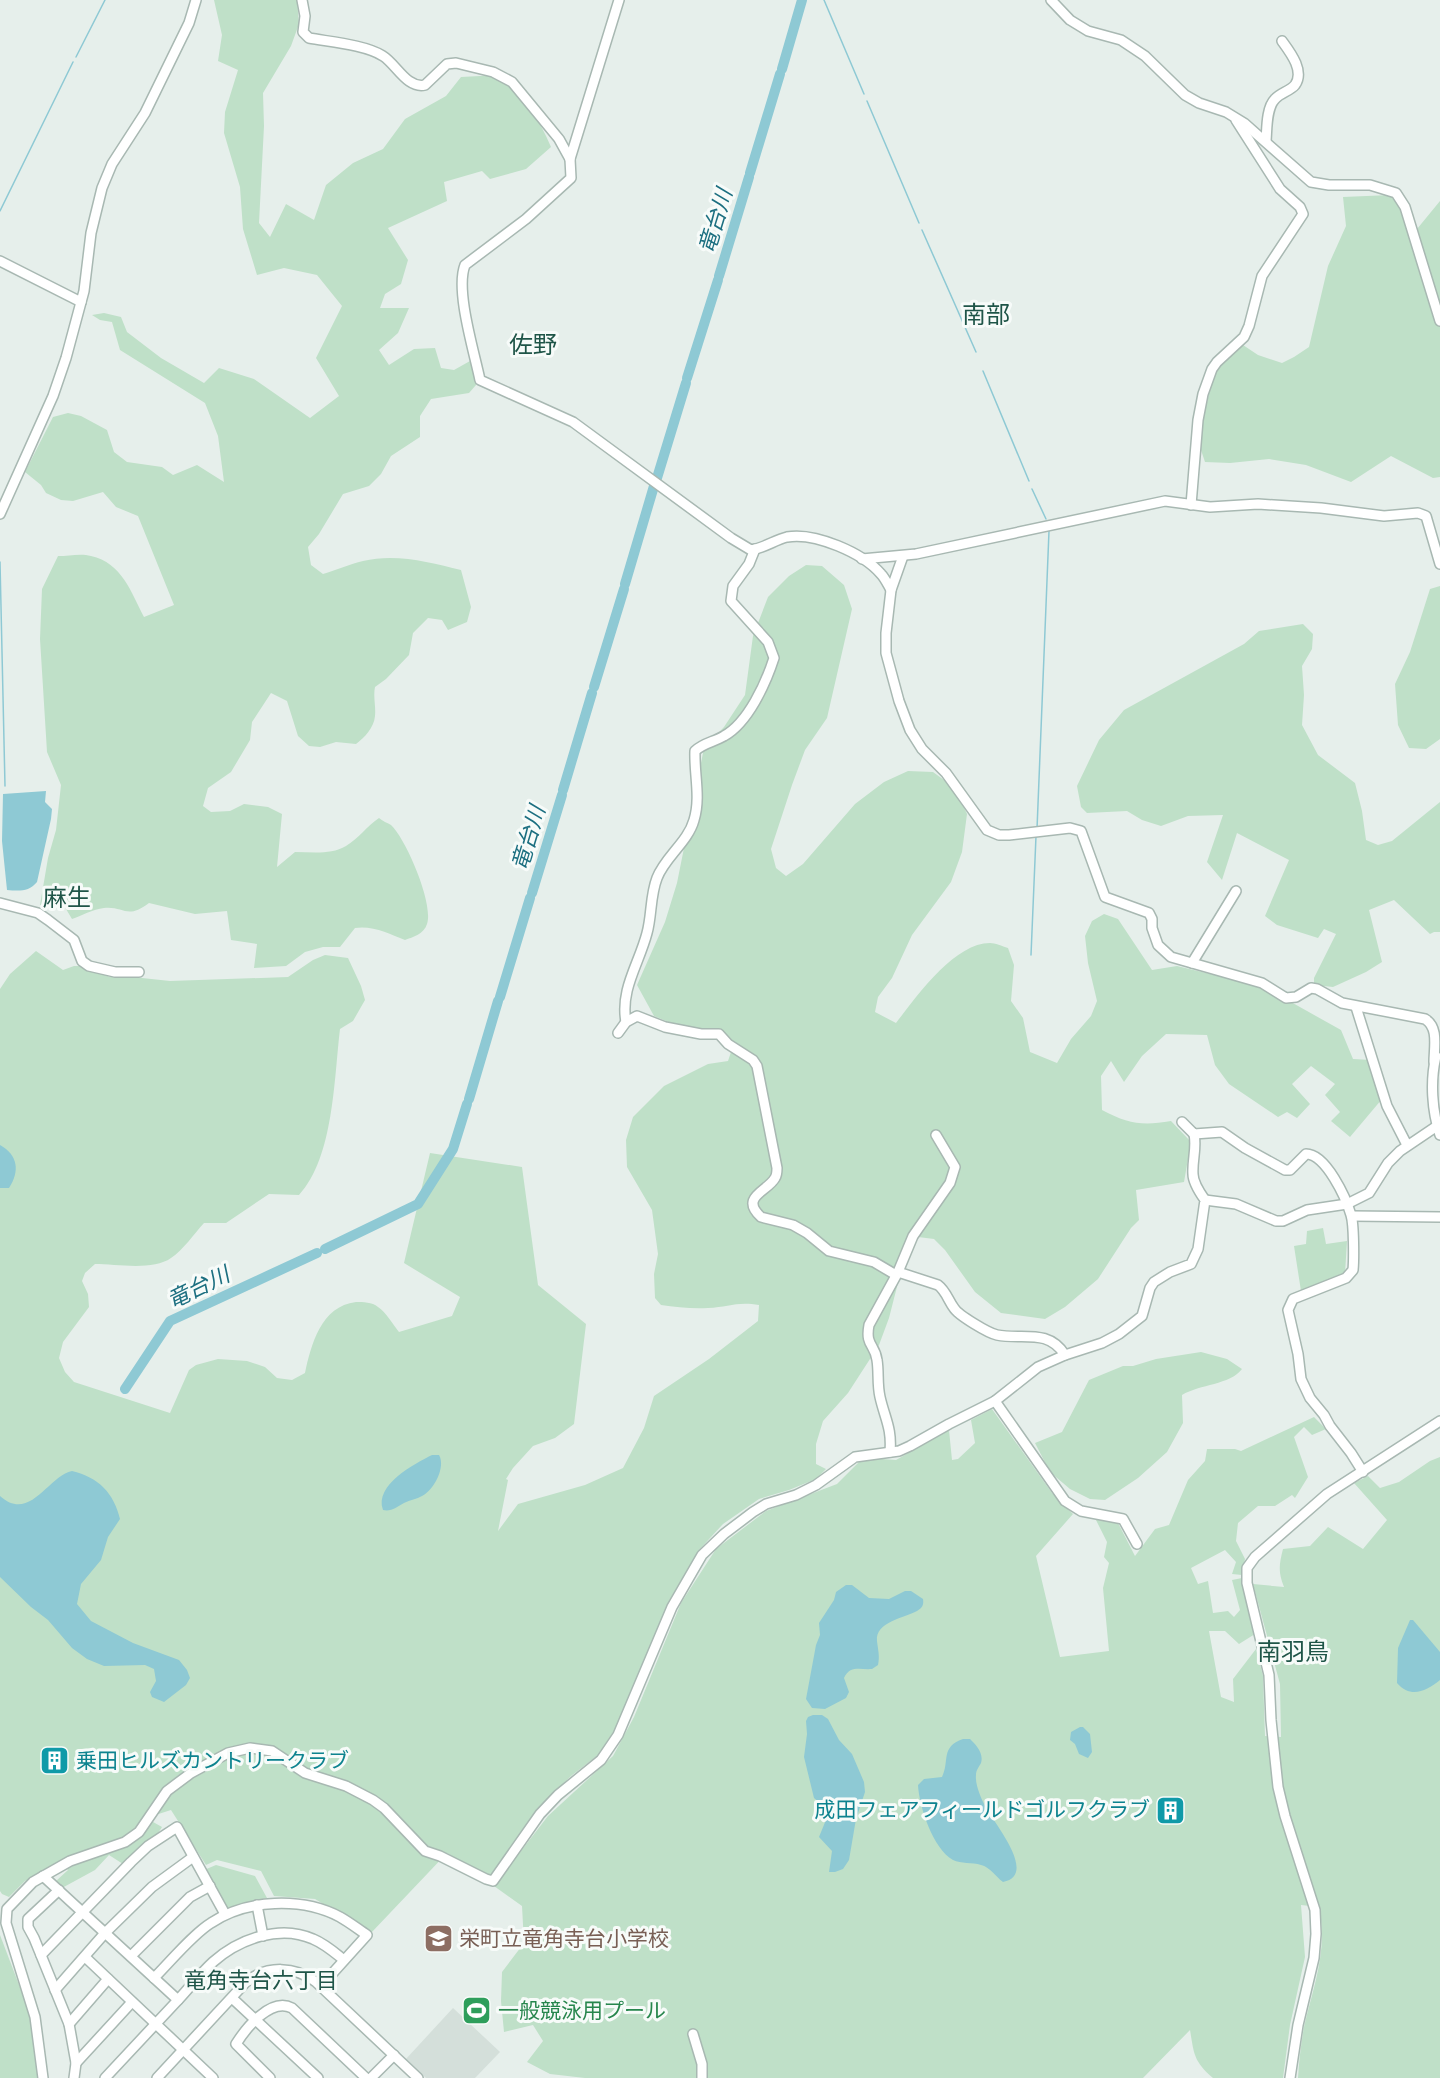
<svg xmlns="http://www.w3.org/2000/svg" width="1440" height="2078" font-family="Jost,'Noto Sans JP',sans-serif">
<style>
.built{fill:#d4dfda}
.green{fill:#bfe0c8}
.water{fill:#8ec9d4}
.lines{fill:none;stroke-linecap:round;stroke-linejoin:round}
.stream{stroke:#8ec9d4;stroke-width:1.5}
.river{stroke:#8ec9d4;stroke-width:10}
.minor-casing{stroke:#a8b8b2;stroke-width:12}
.minor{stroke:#fff;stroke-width:9}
.labels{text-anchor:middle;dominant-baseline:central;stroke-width:6;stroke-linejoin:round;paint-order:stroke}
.culture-label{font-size:21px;fill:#0d838f;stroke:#f7fbf9;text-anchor:start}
.education-label{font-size:21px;fill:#785e54;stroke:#f7fbf9;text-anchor:start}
.leisure-label{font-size:21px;fill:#27864d;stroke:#f7fbf9;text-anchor:start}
.water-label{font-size:22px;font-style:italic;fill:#1c6f80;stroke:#f7fbf9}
.neighbourhood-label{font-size:22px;fill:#1f5548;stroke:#f7fbf9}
.quarter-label{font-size:24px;fill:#1f5548;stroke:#f7fbf9}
</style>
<rect width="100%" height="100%" fill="#e6efeb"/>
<!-- built -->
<polygon class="built" points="453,2008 500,2052 475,2078 426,2078 406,2059"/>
<!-- green -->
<g class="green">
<path d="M214,0H297L299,24L291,46L263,93L264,126L259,223L270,237L286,204L314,220L326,185L353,163L383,149L405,119L446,96L461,77L499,75C523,98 538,116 551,147L526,169L490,179L482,171L444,182L447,201L388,228L408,260L401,284L385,294L380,308H409L398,333L379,350L389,365L414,349L435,348L441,368L454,370L470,361L476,385L469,393L431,399L420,416V437L391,456L381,474L369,486L343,494L319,534L308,547L311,565L323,574C336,570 350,564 363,561C395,553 430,562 461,570L471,607L467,622L448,630L442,620L428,618L413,633L409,655L386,679L375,687C373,697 376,706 375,716C374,728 364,738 356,744L336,742L320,747L309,746L298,736L287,701L271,693L252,722L250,740L231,772L208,788L203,806L211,812L230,811L244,804L268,807L282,814L277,867L295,852C312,852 331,855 346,846C358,839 367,826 379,818C382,821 388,823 391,825C406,839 434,904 427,924C424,934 413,937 405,940C390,934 372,925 355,928L340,947H323L305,952L286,966L254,968L257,944L231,940L227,911L195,914L149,903C127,920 124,906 104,908C93,909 81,916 72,919L63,904L40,905L48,858L56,830L61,785L47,752L40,639L42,589L58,556C69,556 81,553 91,556C122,563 131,592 144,617L174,605L138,516L116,507L103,492L73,501L61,500L46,493L41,485L25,472L53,417L68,413L81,416L107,430L114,452L127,462L162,467L173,475L197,465L224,482L218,436L205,403L120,350L112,322L100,320L92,315L104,313L121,317L127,332L161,358L204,383L219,368L254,379L310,418L339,396L316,358L342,306L317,275L284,268L257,275L243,229L240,187L224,133L225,112L238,70L218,61L222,35Z"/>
<polygon points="1390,195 1417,229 1440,201 1440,477 1433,478 1391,456 1351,482 1306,465 1269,459 1230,463 1205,462 1198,441 1212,381 1219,367 1243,345 1258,355 1282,363 1294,357 1309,347 1328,266 1346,226 1343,197"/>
<path d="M806,565L822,566L844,585L852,609L827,718L805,750L792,785L771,849L776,868L786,876L803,864L855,804L884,782L908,771L933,772L955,788L967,814L962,852L951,882L912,935L892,978L878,997L875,1012L896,1023C916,997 954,943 990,943C995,943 1002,946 1008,948L1014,965L1011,1001L1023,1018L1030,1052L1057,1063L1071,1039L1091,1016L1097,1001L1088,963L1085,936L1092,921L1104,914L1118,919L1152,970L1177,966L1264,987L1341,1030L1353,1059L1371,1060L1382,1099L1350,1137L1331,1121L1340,1112L1325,1095L1335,1084L1311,1066L1292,1084L1310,1104L1297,1118L1287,1112L1278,1117L1229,1084L1215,1065L1207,1035L1166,1034L1142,1056L1124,1082L1111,1061L1101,1076L1102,1110C1128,1124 1143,1126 1171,1121L1191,1142L1184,1182L1136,1190L1139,1220L1131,1228L1098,1279L1065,1307L1045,1319L1001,1313L975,1292L945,1250L934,1239L918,1237L903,1252L900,1275L889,1318L879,1345L848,1393L823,1421L816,1444V1464L826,1469L816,1479L789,1490L759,1499L723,1524L699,1550L669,1601L614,1731L598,1755L571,1776L545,1801L492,1876L485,1875L447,1853L371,1933L315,1899L274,1896L261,1871L217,1860L206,1865L171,1810L146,1818L162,1827L155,1838L123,1864L109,1855L95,1870L62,1888L56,1881L68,1870L62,1864L25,1881L9,1897L2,1894L0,1891V989L10,974L36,951L63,970L74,966H82L110,977L142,978L170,981L288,977L313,960L325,955L348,958L361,986L365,1000L353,1021L340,1029C334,1078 334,1157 299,1195L269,1194L226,1223H204C194,1234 183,1250 171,1258C153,1271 116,1264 95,1264L85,1273L82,1281L88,1294L89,1307L63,1342L59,1358L65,1372L74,1382L170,1413L189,1370L196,1365L218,1359L247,1361L265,1367L277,1378L292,1380L305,1373C311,1345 321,1306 356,1302C363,1302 372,1302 378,1307C386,1312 393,1325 399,1332L452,1316L460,1297L404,1263L430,1153L522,1167L538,1285L586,1324L574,1424L555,1438L533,1446L513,1468L506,1479L508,1480L498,1531L518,1504L585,1485L623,1468L644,1428L654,1396L709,1359L758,1321L759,1305C738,1301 728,1307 708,1308C692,1309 676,1307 661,1305L655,1298L654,1274L658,1254L652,1210L627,1167L626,1140L633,1117L664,1086L708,1064L728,1061L732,1049L726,1035L678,1026L654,1016L637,985L665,922L677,883L704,748L724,727L745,695L753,636L768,597L789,576Z"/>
<polygon points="1440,586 1440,739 1426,749 1409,748 1398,725 1395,684 1410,652 1430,589"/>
<polygon points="1303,624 1313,634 1312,649 1302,666 1304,695 1302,725 1318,755 1355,783 1362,811 1366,840 1378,845 1392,841 1440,802 1440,932 1434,932 1430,934 1394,900 1369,910 1382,962 1366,972 1333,987 1314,985 1314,978 1336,934 1324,929 1318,938 1277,925 1265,916 1289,860 1237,833 1222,880 1207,862 1223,815 1188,816 1161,826 1142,820 1127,811 1087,813 1081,807 1077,786 1099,740 1124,710 1244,644 1259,631"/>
<polygon points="1323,1228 1326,1244 1347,1241 1345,1274 1301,1291 1294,1246 1306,1244 1307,1231"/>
<path d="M1201,1352L1227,1359L1242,1369C1230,1385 1200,1384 1182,1395L1183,1423L1167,1452L1138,1478L1105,1500L1090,1499L1070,1489L1050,1472L1035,1443L1062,1432L1089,1380L1123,1366H1133L1156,1359Z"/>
<path d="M992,1409L1052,1493L1073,1514L1036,1556L1060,1657L1109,1651L1103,1588L1109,1563L1104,1557L1107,1542L1096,1520L1103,1517L1118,1523L1135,1556L1155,1529L1169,1525L1188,1480L1205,1461L1207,1449H1235L1241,1451L1314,1417L1326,1429L1312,1435L1304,1427L1294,1437L1308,1477L1295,1498L1292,1495L1275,1506H1258L1238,1523L1236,1541L1245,1559L1242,1575L1232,1574L1236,1562L1225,1550L1191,1568L1198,1584L1208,1581L1213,1613L1228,1611L1234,1617L1240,1610L1232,1580L1242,1578L1255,1634L1239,1644L1225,1631H1209L1221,1697L1234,1702L1233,1679L1256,1649L1263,1676L1265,1736L1281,1737L1280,1684L1253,1584L1284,1587C1278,1572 1279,1565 1283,1549L1310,1546L1328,1527L1363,1549L1387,1520L1354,1483L1368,1476L1380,1488L1399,1482L1430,1461L1440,1457V2078H1298C1299,2061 1301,2044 1304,2027C1314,1984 1328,1951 1319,1907L1301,1905L1305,1957L1290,2025L1283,2078H1213C1193,2061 1194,2053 1190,2030L1143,2078H706L707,2073L696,2030L689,2032L698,2066L697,2078H585L550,2074L527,2062L543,2041L533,2025L504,2032L501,2001L502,1972L524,1943L522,1906L494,1886L548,1816L613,1756L634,1717L681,1603L716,1549L766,1511L837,1484L860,1461L869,1458L896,1460L949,1430L952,1460L958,1459L975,1443L971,1420Z"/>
<polygon points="216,1865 255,1876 267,1898 240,1904 225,1910 204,1870"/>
<polygon points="0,1935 32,2019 39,2078 0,2078"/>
</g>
<!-- water -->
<g class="water">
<path d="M46,791L45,802L52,809L51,819L37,882C29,892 19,891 7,890L2,841L3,794Z"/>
<path d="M0,1145C18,1155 20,1171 9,1188H0Z"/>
<path d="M432,1455H439C446,1467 434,1490 422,1496C417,1499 410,1500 404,1503C397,1507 391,1512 383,1510C374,1485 414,1464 432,1455Z"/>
<path d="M72,1471C98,1477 114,1493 120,1519L108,1537L101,1560L81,1584L77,1604L91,1621L133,1643L179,1660L187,1670L190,1678L186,1685L164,1702L152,1697L150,1692L156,1681L154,1669L145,1665L104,1666L87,1659L72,1648L48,1620L31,1607L0,1577V1496C30,1523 48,1476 72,1471Z"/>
<path d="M846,1585H852L869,1598L889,1599L905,1591H911L923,1599C924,1605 922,1608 917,1611C904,1618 875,1622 877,1641C878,1650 880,1656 878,1665L872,1669C860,1670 850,1665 844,1678L849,1692L846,1698L825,1709L812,1708L806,1699L816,1645L820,1635L819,1623L834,1600L836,1592Z"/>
<path d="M1410,1620H1413L1440,1652V1680C1426,1691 1411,1699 1397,1683L1398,1648Z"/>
<polygon points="813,1715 822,1715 828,1719 839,1740 852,1754 864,1782 865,1792 856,1819 849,1860 843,1869 835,1872 829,1872 832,1851 819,1837 828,1815 826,1808 814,1798 804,1757 807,1734 806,1721 808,1717"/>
<polygon points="1080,1727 1083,1727 1090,1734 1092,1752 1088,1758 1079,1754 1075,1744 1070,1740 1071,1732"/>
<path d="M963,1739H970C976,1745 984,1753 981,1763C979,1767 976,1770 976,1775C975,1785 981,1798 985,1806C993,1822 1039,1875 1003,1882C995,1876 990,1867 981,1865C972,1862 961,1864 953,1860C933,1849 919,1806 918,1785L924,1779L942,1777C950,1761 940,1747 963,1739Z"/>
</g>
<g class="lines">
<!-- stream -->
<g class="stream">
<polyline points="824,0 864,94"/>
<polyline points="76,57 105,0"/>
<polyline points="867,101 919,223"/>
<polyline points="0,211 73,62"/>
<polyline points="922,230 976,352"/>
<polyline points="983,371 1029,481"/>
<polyline points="1032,489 1046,519"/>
<polyline points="0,562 5,786"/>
<polyline points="1037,829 1049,531"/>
<polyline points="1031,955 1036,836"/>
</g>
<!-- river -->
<g class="river">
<polyline points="782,69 802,0"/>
<polyline points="750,173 780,74"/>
<polyline points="719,276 749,177"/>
<polyline points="687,378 718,280"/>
<polyline points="657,478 686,383"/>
<polyline points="625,584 654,486"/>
<polyline points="594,687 624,589"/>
<polyline points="563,790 592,693"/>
<polyline points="532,893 562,795"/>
<polyline points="500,997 530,898"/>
<polyline points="469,1099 498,1001"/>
<polyline points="325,1249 418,1204 453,1149 467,1104"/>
<polyline points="125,1389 170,1321 317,1253"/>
</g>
<defs>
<g id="minor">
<path d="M302,0L305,16L303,32L309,38C331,42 366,45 383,56C396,64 407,89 425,85L447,64L456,63L493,72L512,82L559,139L570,159"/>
<path d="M619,0L570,159L571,178L526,219L465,265C455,290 474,351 480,380L573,422L731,538L751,550C764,548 775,540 787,537C815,532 863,553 881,574C885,578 888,585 891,590"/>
<polyline points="1051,0 1070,20 1088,31 1121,40 1145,56 1185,95 1199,103 1226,112 1244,123 1311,182 1329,185 1370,185 1396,193 1405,207 1440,321"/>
<path d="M1266,141C1267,130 1266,108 1275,99C1280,93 1290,91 1295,85C1305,71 1290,52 1282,41"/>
<polyline points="0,261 81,302"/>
<polyline points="1191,505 1198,420 1203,394 1212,369 1217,362 1244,337 1249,326 1262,276 1303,214 1300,207 1280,189 1236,120"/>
<polyline points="0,514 53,396 66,358 84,291 91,233 102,188 112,164 145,113 189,23 196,0"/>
<path d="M903,556L891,590L886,633V653L899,701L910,730L922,749L946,773L987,830L999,835H1009L1070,828L1081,831L1105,897L1149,913L1152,919V928L1158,945L1171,957L1262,983L1286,998L1296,997L1311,988L1317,989L1342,1003L1425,1019C1439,1027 1434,1048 1434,1062"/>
<polyline points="862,559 916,554 1165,501 1210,507 1258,504 1321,508 1384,516 1418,513 1426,516 1440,564"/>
<polyline points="0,903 38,913 48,920 74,940 82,961 89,966 115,972 139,972"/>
<polyline points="1192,963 1236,891"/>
<polyline points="1356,1007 1387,1106 1407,1145"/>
<path d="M626,1022C620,989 639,964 647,933C652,915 650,896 657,878C665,857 688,842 694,820C701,797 694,774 695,751C703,743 714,742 724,736C748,723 766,683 774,658L768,642L731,601L733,586L749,564L755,549"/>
<path d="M618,1033L626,1022L637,1016L665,1027L701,1034H719L728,1044L753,1060L757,1066L777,1168C777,1171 777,1175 775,1178C768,1191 739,1197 761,1217L793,1225L807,1233L829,1251L874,1262L896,1275"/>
<path d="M1436,1056C1430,1081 1432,1111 1440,1135"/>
<path d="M1182,1122L1194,1134L1222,1132L1245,1148L1285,1170H1290L1306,1154C1326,1154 1346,1198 1351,1215C1354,1224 1354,1260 1353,1270L1346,1278L1293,1299L1288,1310L1298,1354L1301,1379L1310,1398L1324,1415L1330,1426L1351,1453L1363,1472"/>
<polyline points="1205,1200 1236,1204 1276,1221 1283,1221 1307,1210 1347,1204 1369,1193 1388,1163 1400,1151 1437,1126"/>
<polyline points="1352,1216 1440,1217"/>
<path d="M898,1272L938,1285C946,1291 948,1300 954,1308C958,1315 988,1333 997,1335C1022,1340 1048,1328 1065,1355"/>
<polyline points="995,1401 1065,1501 1081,1511 1123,1519 1137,1544"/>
<path d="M890,1452C892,1428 885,1419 880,1397C877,1384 879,1372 877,1360C875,1344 865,1346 869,1325L898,1272L913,1236L950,1183L955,1167L936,1135"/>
<polyline points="43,1876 178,2000 105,2078"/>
<polyline points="59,1890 28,1919 28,1927 34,1938 69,2024 76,2063 74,2078"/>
<polyline points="257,1905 263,1936"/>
<polyline points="41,1955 131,1862 148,1846 177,1827 225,1914"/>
<polyline points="131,1956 190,1897 210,1886"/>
<polyline points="85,1957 213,2078"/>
<path d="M154,1978C170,1962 193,1934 211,1923C247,1899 302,1897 340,1917C349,1922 358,1929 367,1935L321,1986"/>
<polyline points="55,1990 105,1933 152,1887 193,1857"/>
<polyline points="232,1998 318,2078"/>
<path d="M178,2000C190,1987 201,1973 213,1962C239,1939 280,1924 313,1939C325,1944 334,1952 344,1960"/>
<polyline points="69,2024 108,1979"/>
<polyline points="693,2034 702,2064 702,2078"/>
<polyline points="76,2063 132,2002"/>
<path d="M43,2078L35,2017L6,1923L7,1909L33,1882L70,1861L125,1842L139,1832L167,1791L191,1773L228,1753L250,1748L272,1751L305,1773L346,1786L373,1800L384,1808L425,1851L440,1856L486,1879L493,1881L540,1814L558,1795L601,1760L618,1735L672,1607L702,1555L724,1534L753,1512L766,1504L796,1495L816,1485L855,1457L899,1451L910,1446L949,1424L995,1401L1038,1367L1065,1355L1102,1343L1119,1334L1142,1316L1150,1288L1154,1282L1170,1272L1191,1264L1198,1249L1205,1200C1200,1193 1193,1183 1193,1174C1192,1160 1197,1148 1194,1134"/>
<path d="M157,2078L246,1982C267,1965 295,1966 316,1982L418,2078"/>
<path d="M270,2078L236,2044C246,2028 271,1997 292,2008L366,2078"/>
<polyline points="371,2078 394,2055"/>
<polyline points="1290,2078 1298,2025 1314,1958 1316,1934 1315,1910 1285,1816 1278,1787 1271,1720 1269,1675 1247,1583 1247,1568 1255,1557 1327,1494 1440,1421"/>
</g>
</defs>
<!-- minor casing -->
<use href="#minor" class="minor-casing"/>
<!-- minor -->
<use href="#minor" class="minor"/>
</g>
<!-- icons -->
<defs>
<symbol id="building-square" viewBox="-11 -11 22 22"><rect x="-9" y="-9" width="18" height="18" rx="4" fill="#0f9aa8" stroke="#f7fbf9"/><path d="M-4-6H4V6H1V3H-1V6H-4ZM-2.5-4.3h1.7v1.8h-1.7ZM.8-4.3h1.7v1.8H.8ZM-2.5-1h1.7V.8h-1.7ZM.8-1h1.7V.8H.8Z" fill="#fff"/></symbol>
<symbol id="school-square" viewBox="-11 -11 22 22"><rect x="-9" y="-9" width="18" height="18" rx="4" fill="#8d6e63" stroke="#f7fbf9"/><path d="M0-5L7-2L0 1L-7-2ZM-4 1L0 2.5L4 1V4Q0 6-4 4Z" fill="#fff"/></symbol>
<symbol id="stadium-square" viewBox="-11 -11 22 22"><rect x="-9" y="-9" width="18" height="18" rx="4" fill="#2e9e5b" stroke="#f7fbf9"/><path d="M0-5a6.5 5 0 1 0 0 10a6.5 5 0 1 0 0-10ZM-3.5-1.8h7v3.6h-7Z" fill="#fff"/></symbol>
</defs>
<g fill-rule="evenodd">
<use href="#building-square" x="38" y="1744" width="33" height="33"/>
<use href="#building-square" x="1154" y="1794" width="33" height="33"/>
<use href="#school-square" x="422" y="1922" width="33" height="33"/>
<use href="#stadium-square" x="460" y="1994" width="33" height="33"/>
</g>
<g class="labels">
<!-- culture labels -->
<g class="culture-label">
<text x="76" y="1761">乗田ヒルズカントリークラブ</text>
<text x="1150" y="1810" text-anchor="end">成田フェアフィールドゴルフクラブ</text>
</g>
<!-- education labels -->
<g class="education-label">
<text x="459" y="1939">栄町立竜角寺台小学校</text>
</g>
<!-- leisure labels -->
<g class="leisure-label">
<text x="498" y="2011">一般競泳用プール</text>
</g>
<!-- water labels -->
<g class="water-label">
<text transform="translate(715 221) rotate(-73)">竜台川</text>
<text transform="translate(528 838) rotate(-73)">竜台川</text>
<text transform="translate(198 1287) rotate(-26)">竜台川</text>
</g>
<!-- neighbourhood labels -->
<g class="neighbourhood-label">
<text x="261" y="1980">竜角寺台六丁目</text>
</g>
<!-- quarter labels -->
<g class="quarter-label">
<text x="986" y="314">南部</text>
<text x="533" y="344">佐野</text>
<text x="67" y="897">麻生</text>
<text x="1293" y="1651">南羽鳥</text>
</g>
</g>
</svg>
